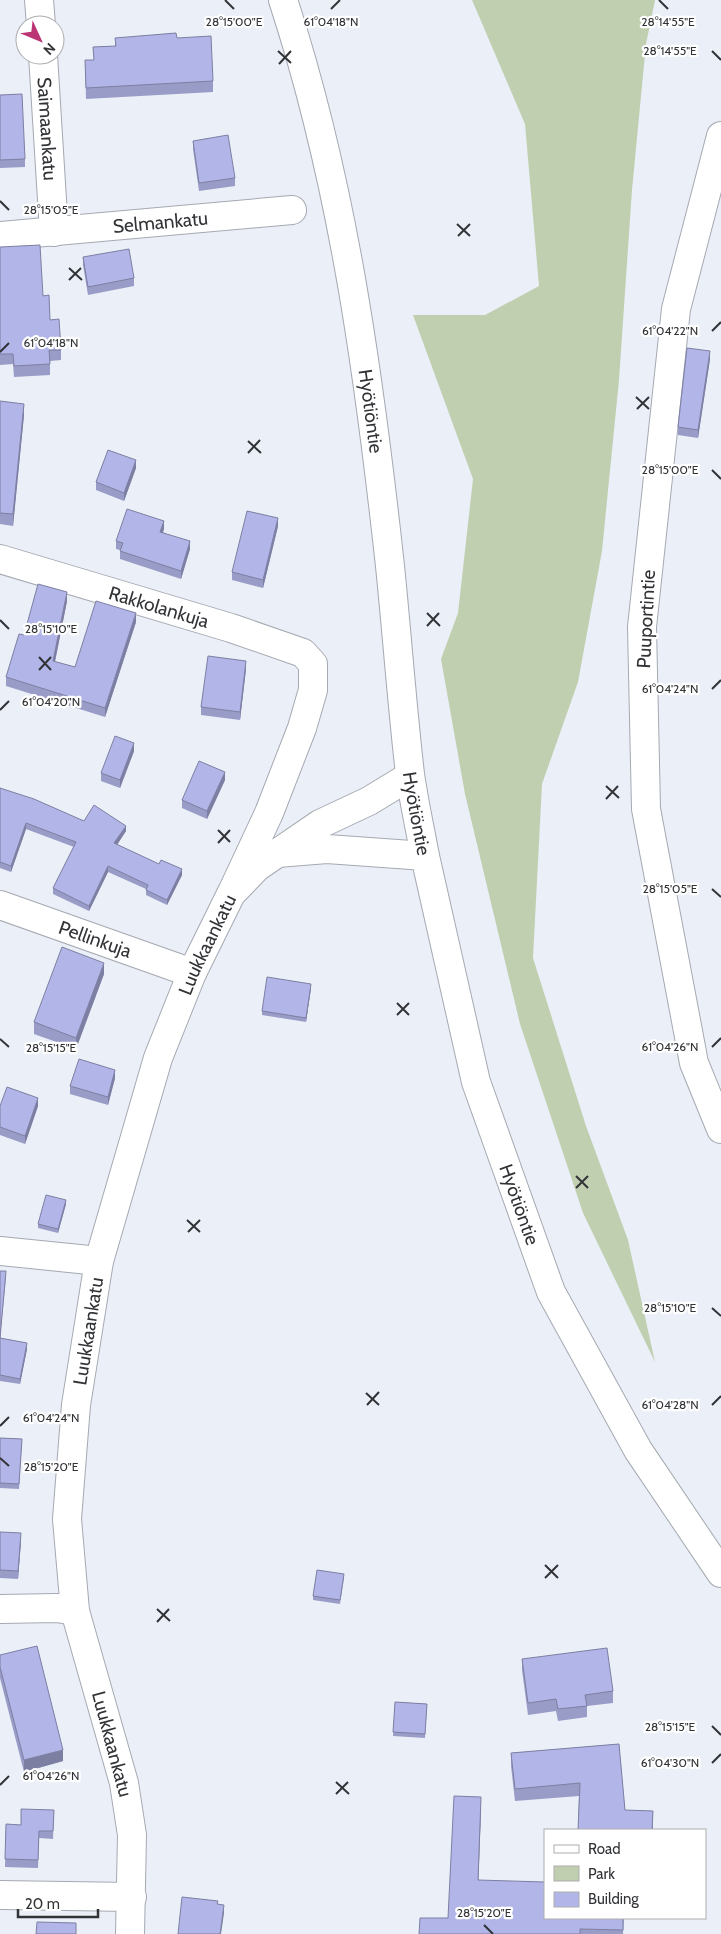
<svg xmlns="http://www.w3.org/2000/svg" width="721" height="1934" font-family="Cabin,sans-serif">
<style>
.green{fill:#c0cfb0}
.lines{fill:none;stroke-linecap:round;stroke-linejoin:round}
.minor-casing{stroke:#a5a9b1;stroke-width:30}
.tertiary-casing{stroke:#a5a9b1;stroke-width:30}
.secondary-casing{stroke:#a5a9b1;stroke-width:30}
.minor{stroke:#fff;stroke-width:28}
.tertiary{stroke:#fff;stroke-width:28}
.secondary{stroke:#fff;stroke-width:28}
.wall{fill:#999cc7}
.shaded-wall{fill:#7d7fa2}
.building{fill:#b2b5e7;stroke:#7d7fa2}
.ticks{fill:none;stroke:#313336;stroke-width:2}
.labels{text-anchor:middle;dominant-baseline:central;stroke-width:4.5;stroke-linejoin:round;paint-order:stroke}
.street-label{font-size:19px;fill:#313336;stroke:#fff}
.ticks-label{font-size:12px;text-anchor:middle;fill:#313336;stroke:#fff;stroke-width:4.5;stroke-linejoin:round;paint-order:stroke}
</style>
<rect width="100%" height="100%" fill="#ebeff8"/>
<!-- green -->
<polygon class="green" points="472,0 655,0 646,44 632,190 619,380 602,551 578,682 542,784 533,958 586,1126 628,1240 655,1362 583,1213 520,1024 465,794 441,659 458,613 473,479 413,315 485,315 539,286 525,124"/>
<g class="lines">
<defs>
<g id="minor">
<polyline points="39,0 41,25"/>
<path id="s1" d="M43,55L54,232"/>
<path id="s2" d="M0,236L292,210"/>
<path id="s3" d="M0,559L231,628L303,653L313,664V690L302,728L269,813L233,890"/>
<path id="s4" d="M0,905L192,973"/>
<polyline points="0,1251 99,1261"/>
<polyline points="0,1609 57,1608 75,1611"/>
<polyline points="0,1895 132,1897"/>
</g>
<g id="tertiary">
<polyline points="721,136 676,309 642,627 646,809 694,1063 721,1129"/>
<path id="s5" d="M277,853L327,849L425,856L476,1082L551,1292L638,1450L721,1573"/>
<path id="s6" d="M130,1934L132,1835L124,1783L75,1611L67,1519L76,1405L99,1261L158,1058L192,973L231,894L257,867L320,824L369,801L410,776"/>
</g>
<g id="secondary">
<path id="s7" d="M283,0C343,183 369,374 390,566C397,635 402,705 410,774C414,802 420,829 425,856"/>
</g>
</defs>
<!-- minor casing -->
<use href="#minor" class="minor-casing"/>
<!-- tertiary casing -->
<use href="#tertiary" class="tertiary-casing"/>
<!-- secondary casing -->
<use href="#secondary" class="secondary-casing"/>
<!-- minor -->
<use href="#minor" class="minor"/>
<!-- tertiary -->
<use href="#tertiary" class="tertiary"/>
<!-- secondary -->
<use href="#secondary" class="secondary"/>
</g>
<!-- wall -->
<g class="wall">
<polygon points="115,38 177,38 213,81 213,92 86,99 85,60 94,60 93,47 115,46"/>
<polygon points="0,95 25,159 25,167 0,168"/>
<polygon points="193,141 235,178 235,186 199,191 193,149"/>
<polygon points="0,247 43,296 50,320 61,350 61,360 50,361 50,375 14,377 13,364 0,365"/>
<polygon points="83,257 134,278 134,286 88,295 83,265"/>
<polygon points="710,359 698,438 678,435 678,427"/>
<polygon points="0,401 24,415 13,526 0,524"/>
<polygon points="136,468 124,501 96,490 96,482"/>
<polygon points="278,526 263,588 232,580 232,572"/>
<polygon points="164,529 163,532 190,549 181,579 120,559 120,550 116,549 116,541"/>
<polygon points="67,601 55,662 75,667 136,622 105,717 6,686 6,677 24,635"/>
<polygon points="246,669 240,720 201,715 201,707"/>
<polygon points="134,751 120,788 101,781 101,773"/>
<polygon points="225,780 207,819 182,808 182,800"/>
<polygon points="0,788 84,821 126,831 117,845 182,875 167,905 146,895 146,889 108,872 89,911 53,894 53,888 74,847 26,829 11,872 0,868"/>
<polygon points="104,974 76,1049 34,1034 34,1022"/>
<polygon points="311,988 306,1022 262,1015 262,1011"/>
<polygon points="115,1078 108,1105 70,1094 70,1086"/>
<polygon points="0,1106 38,1106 25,1144 0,1135"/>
<polygon points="66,1204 58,1233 38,1228 38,1224"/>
<polygon points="0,1271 6,1277 0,1338 27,1349 20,1384 0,1381"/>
<polygon points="0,1438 22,1439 19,1489 0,1488"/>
<polygon points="0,1532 21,1541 18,1579 0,1578"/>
<polygon points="344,1578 340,1604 313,1600 313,1596"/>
<polygon points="0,1655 63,1761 24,1772 0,1678"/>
<polygon points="522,1659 613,1691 613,1703 587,1706 587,1717 558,1721 556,1711 528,1715 522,1670"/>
<polygon points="395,1702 427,1704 425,1738 393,1736"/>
<polygon points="619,1744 625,1810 653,1811 653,1830 578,1830 579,1796 515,1801 511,1766 511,1753"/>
<polygon points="481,1809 478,1880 624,1918 623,1934 419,1934 448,1918"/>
<polygon points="54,1810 53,1839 39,1838 38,1868 5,1867 6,1824 21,1825"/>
</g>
<!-- shaded-wall -->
<g class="shaded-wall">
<polygon points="710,351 710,359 698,438 698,430"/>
<polygon points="24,404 24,415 13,526 13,514"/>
<polygon points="136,460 136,468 124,501 124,493"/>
<polygon points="278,518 278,526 263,588 263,580"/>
<polygon points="164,521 164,529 160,540 160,532"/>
<polygon points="190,541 190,549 181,579 181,571"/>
<polygon points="67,592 67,601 53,671 53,661"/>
<polygon points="136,613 136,622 105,717 105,708"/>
<polygon points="246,661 246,669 240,720 240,712"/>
<polygon points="134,743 134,751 120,788 120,780"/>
<polygon points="225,772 225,780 207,819 207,811"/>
<polygon points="26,823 26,829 11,872 11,866"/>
<polygon points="126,826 126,831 114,849 114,843"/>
<polygon points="108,866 108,872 89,911 89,906"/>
<polygon points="182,869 182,875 167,905 167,900"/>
<polygon points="104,963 104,974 76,1049 76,1038"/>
<polygon points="311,984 311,988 306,1022 306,1018"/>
<polygon points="115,1070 115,1078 108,1105 108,1097"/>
<polygon points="38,1098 38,1106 25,1144 25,1136"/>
<polygon points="66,1200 66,1204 58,1233 58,1229"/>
<polygon points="27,1343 27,1349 20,1384 20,1379"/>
<polygon points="21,1533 21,1541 18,1579 18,1571"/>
<polygon points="63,1750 63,1761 24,1772 24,1760"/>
<polygon points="481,1797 481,1809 478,1892 478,1880"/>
<polygon points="224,1905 224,1913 221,1934 220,1934"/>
</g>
<!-- building -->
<g class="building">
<polygon points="176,33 177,38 211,36 213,81 86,88 85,60 94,60 93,47 116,46 115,38"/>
<polygon points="22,94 25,159 0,160 0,95"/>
<polygon points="228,135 235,178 199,183 193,141"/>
<polygon points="40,245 43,296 49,295 50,320 59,319 61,350 49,350 50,364 14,366 13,354 0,354 0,247"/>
<polygon points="129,249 134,278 88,287 83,257"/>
<polygon points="687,348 710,351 698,430 678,427"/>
<polygon points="0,401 24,404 13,514 0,513"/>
<polygon points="108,450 136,460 124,493 96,482"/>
<polygon points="127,509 164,521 160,532 190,541 181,571 120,551 123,543 116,541"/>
<polygon points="247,511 278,518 263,580 232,572"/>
<polygon points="38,584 67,592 53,661 75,667 96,601 136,613 105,708 6,677 19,634 24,635"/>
<polygon points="208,656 246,661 240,712 201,707"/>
<polygon points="115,736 134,743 120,780 101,773"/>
<polygon points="199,761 225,772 207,811 182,800"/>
<polygon points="0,788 34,799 84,821 94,805 126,826 114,843 159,864 161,860 182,869 167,900 146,890 148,885 108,866 89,906 53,888 76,842 26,823 11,866 0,862"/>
<polygon points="62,947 104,963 76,1038 34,1022"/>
<polygon points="267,977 311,984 306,1018 262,1011"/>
<polygon points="79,1059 115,1070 108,1097 70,1086"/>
<polygon points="7,1087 38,1098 25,1136 0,1127 0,1106"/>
<polygon points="46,1195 66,1200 58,1229 38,1224"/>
<polygon points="0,1271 6,1271 0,1338"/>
<polygon points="0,1338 27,1343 20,1379 0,1375"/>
<polygon points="0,1438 22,1439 19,1484 0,1483"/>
<polygon points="0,1532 21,1533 18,1571 0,1570"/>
<polygon points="317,1570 344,1574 340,1600 313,1596"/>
<polygon points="37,1646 63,1750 24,1760 0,1667 0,1655"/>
<polygon points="607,1648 613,1691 585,1695 587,1706 558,1709 556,1699 528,1703 522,1659"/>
<polygon points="395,1702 427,1704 425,1734 393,1732"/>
<polygon points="619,1744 625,1810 653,1811 652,1830 578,1830 580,1783 515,1789 511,1753"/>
<polygon points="454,1796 481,1797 478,1880 545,1882 545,1918 623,1918 623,1930 580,1929 580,1934 419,1934 420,1918 448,1918"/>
<polygon points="21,1809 54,1810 53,1831 39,1831 38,1860 5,1859 6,1824 21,1825"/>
<polygon points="182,1897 218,1901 217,1904 224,1905 220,1934 178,1934"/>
<polygon points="37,1922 76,1923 76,1934 36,1934"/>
</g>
<!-- ticks -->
<path class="ticks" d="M225,0L234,9M659,0L668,9M331,9L340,0M278,51L291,63M712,51L721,60M279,64L291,51M0,201L9,210M457,224L470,236M458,236L470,224M69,268L82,280M69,280L81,268M712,331L721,322M0,352L9,343M636,397L649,409M637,409L649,397M248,441L261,453M248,453L260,440M712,470L721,479M427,613L440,626M0,620L9,629M427,626L439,613M39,657L51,670M39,670L51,657M712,689L721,680M0,710L9,701M606,786L619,798M606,799L618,786M218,830L230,842M218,843L230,830M712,889L721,897M397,1003L409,1015M397,1015L409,1003M0,1039L9,1047M712,1047L721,1038M576,1176L588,1188M576,1188L588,1176M187,1220L200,1232M188,1232L200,1220M712,1308L721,1316M366,1393L379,1405M367,1405L379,1392M712,1405L721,1396M0,1426L9,1417M0,1458L9,1466M545,1565L558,1578M545,1578L558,1565M157,1609L170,1621M157,1622L169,1609M712,1726L721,1735M712,1763L721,1754M336,1782L349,1794M0,1785L9,1776M336,1794L348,1782M484,1925L493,1934"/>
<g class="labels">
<!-- street labels -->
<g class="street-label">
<text stroke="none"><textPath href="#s1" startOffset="74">Saimaankatu</textPath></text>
<text stroke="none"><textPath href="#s2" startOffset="161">Selmankatu</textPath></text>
<text stroke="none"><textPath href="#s7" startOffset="421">Hyötiöntie</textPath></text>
<text stroke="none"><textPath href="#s3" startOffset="166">Rakkolankuja</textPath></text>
<text transform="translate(646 619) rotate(-87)">Puuportintie</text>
<text stroke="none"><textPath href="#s7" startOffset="826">Hyötiöntie</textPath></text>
<text stroke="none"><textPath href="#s4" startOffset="101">Pellinkuja</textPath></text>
<text stroke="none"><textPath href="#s6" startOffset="1018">Luukkaankatu</textPath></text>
<text stroke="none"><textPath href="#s5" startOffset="510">Hyötiöntie</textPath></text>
<text stroke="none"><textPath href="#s6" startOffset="612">Luukkaankatu</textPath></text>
<text transform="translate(112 1744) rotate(75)">Luukkaankatu</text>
</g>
</g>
<g class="ticks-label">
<text x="234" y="26">28°15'00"E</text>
<text x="668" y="26">28°14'55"E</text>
<text x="331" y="26">61°04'18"N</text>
<text x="670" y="55">28°14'55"E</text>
<text x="51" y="214">28°15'05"E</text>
<text x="670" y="335">61°04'22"N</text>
<text x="51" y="347">61°04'18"N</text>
<text x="670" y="474">28°15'00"E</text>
<text x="51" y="633">28°15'10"E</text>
<text x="670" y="693">61°04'24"N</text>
<text x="51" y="706">61°04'20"N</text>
<text x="670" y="893">28°15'05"E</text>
<text x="670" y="1051">61°04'26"N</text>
<text x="51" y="1052">28°15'15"E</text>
<text x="670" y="1312">28°15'10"E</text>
<text x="670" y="1409">61°04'28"N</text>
<text x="51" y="1422">61°04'24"N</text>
<text x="51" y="1471">28°15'20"E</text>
<text x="670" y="1731">28°15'15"E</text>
<text x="670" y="1767">61°04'30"N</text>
<text x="51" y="1780">61°04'26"N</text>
<text x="484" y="1917">28°15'20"E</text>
</g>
<!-- legend -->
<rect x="544" y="1829" width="162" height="90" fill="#ffffff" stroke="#adadaf"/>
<rect x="554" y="1845" width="25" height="8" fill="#ffffff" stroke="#adadaf"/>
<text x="588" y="1854" font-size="15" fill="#313336">Road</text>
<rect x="554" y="1866" width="25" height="15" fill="#c0cfb0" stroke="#adadaf"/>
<text x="588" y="1879" font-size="15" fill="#313336">Park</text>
<rect x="554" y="1892" width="25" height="15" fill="#b2b5e7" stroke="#adadaf"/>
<text x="588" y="1904" font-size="15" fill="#313336">Building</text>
<!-- north arrow -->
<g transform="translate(40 40) rotate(134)"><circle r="24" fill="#ffffff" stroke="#adadaf"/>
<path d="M0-4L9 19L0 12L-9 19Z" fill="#bb3474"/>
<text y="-8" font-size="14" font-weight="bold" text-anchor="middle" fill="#313336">N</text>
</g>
<!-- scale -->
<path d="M18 1909v8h80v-8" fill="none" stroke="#313336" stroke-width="2.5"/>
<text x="25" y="1909" font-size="15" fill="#313336" stroke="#ffffff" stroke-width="4" paint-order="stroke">20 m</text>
</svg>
